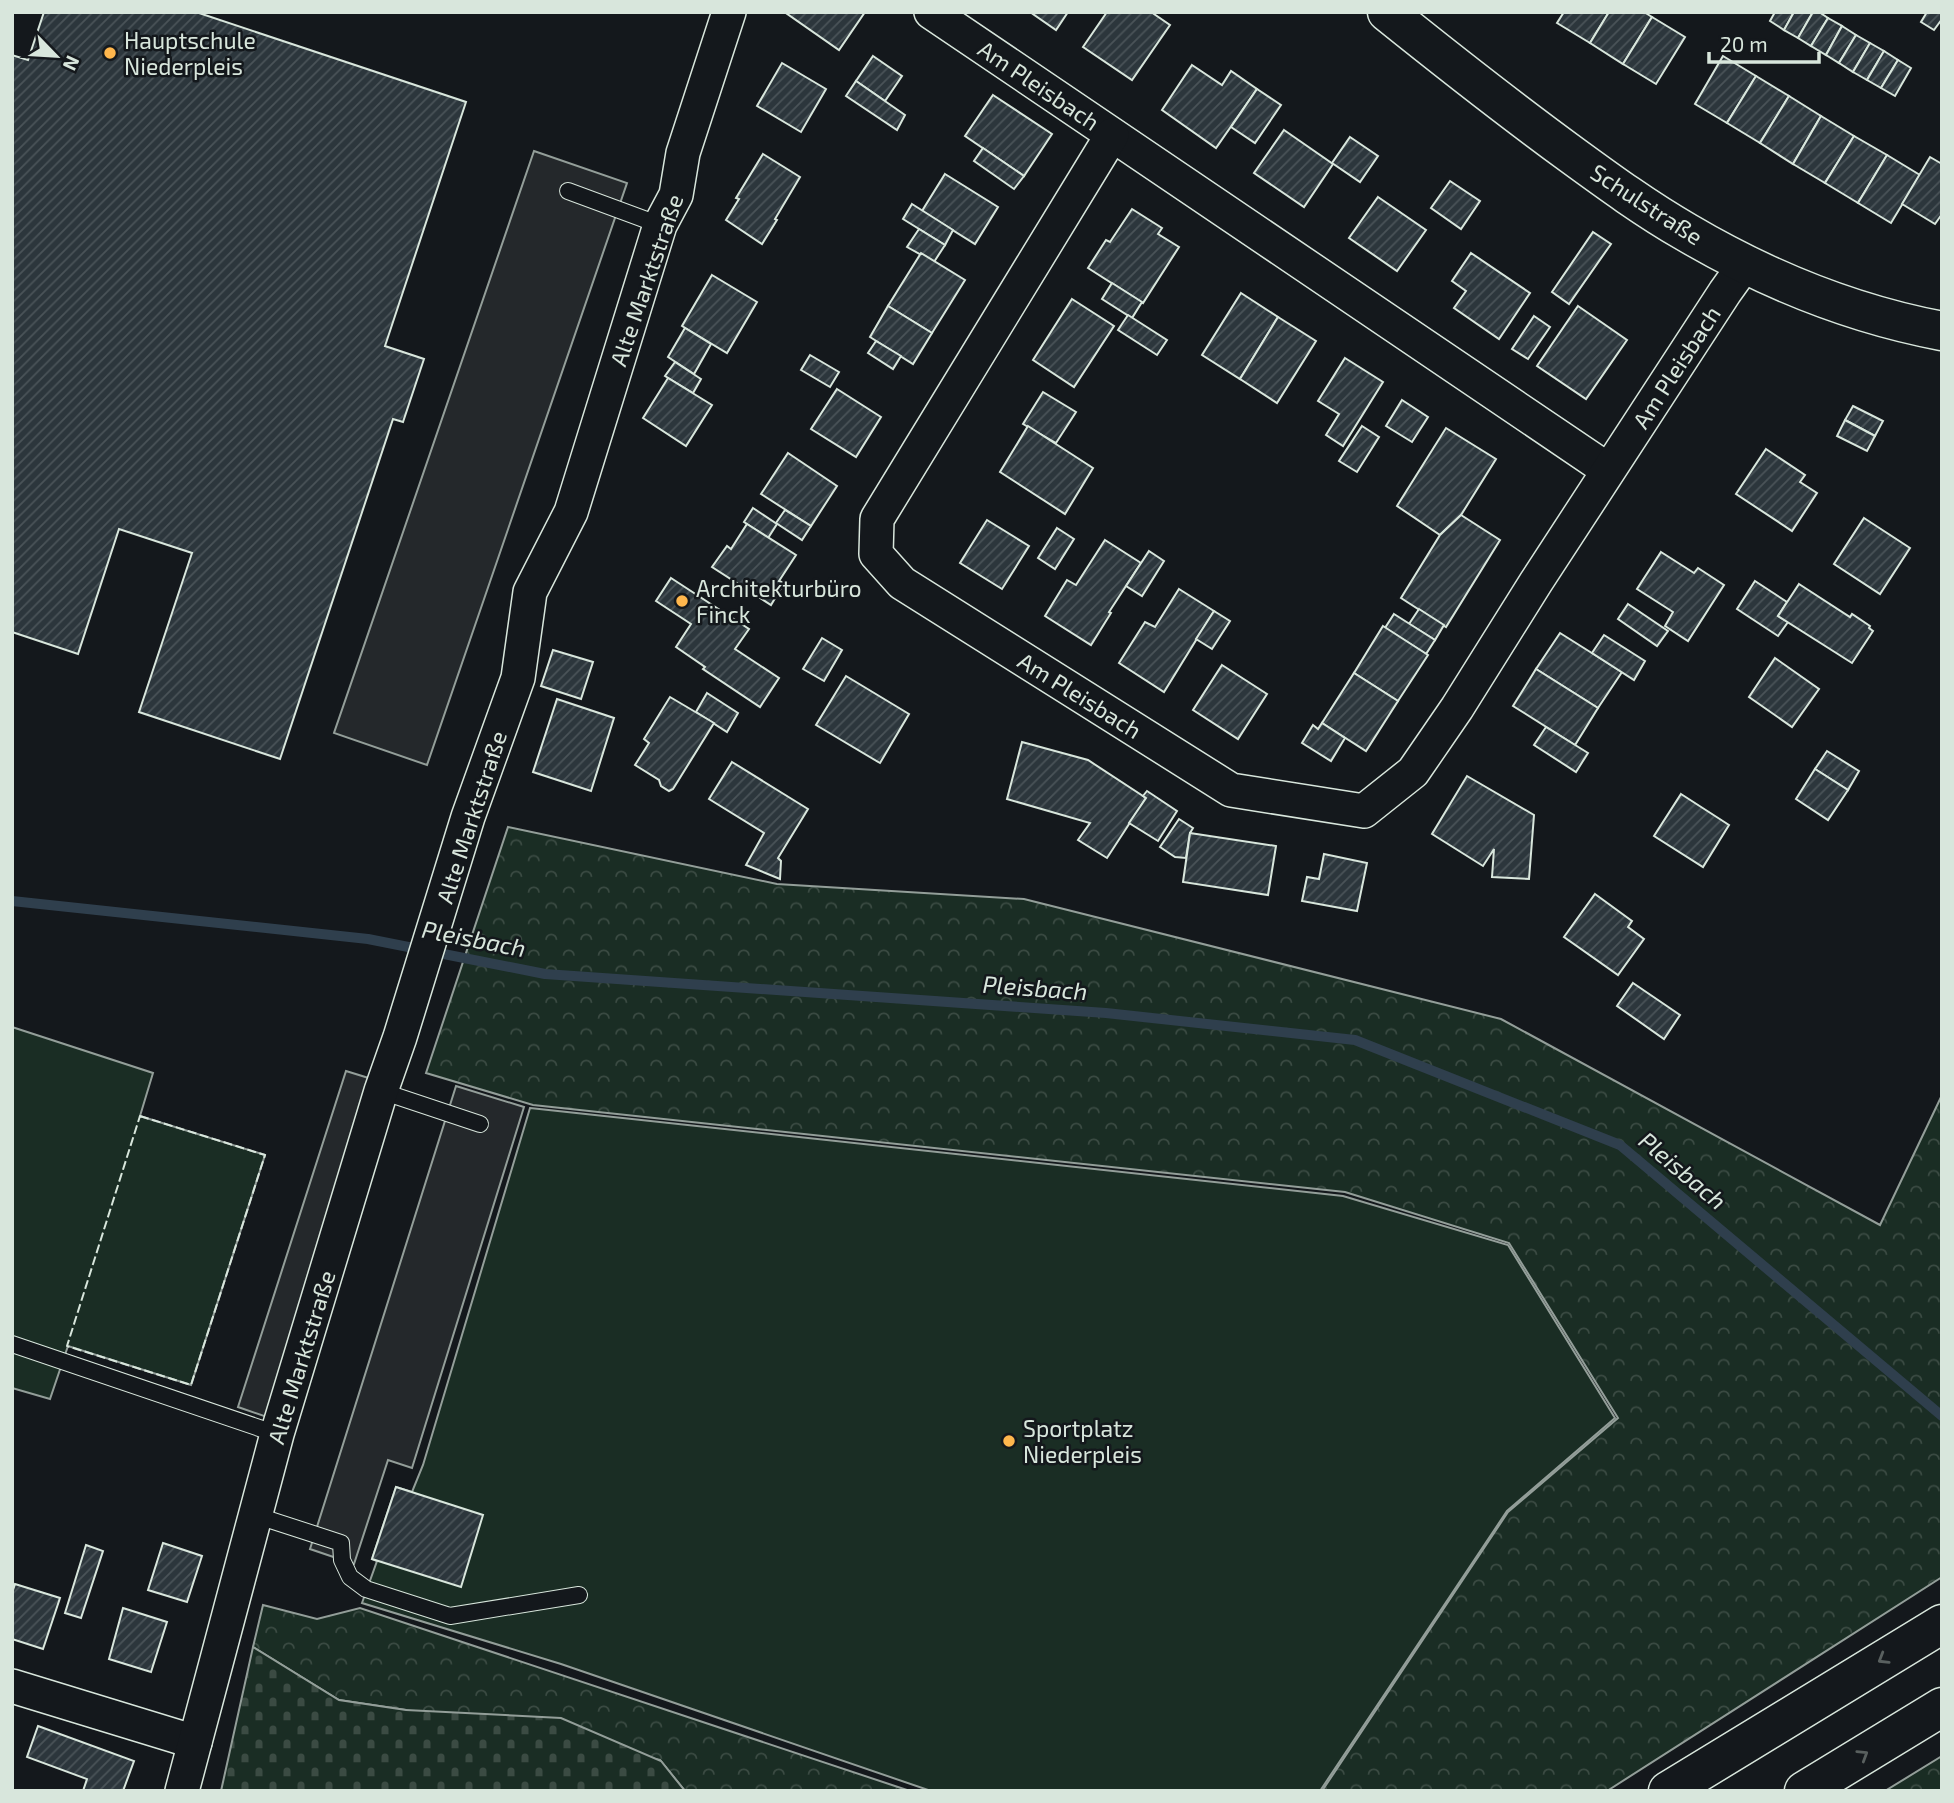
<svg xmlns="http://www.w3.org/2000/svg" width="1954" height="1803" font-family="'Exo 2',sans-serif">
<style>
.grass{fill:#1a2d24;stroke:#939e99;stroke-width:2}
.forest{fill:url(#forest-crowns);stroke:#939e99;stroke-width:2}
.cemetery{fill:url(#cemetery-stones);stroke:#939e99;stroke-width:2}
.parking{fill:#24282b;stroke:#939e99;stroke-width:2}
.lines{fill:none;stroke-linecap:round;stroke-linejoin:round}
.stream{stroke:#2f3f4d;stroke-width:10}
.building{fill:url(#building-hatch);stroke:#d8e6dc;stroke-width:2}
.lane-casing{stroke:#d8e6dc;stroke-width:18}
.street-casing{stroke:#d8e6dc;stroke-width:36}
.secondary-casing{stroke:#d8e6dc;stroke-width:41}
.highway-casing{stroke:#d8e6dc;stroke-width:41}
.lane{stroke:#14181c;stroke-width:16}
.street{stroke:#14181c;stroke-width:33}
.secondary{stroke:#14181c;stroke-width:38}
.highway{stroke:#14181c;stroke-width:38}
.fence{stroke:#d8e6dc;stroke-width:2;stroke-dasharray:9 3.5;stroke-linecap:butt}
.oneway{stroke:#59605f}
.poi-dot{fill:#ffb74d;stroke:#14181c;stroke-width:2.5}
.labels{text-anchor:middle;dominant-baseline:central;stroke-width:5;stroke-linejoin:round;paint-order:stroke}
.poi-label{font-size:23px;fill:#d8e6dc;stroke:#14181c;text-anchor:start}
.street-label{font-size:23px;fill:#d8e6dc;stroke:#14181c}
.water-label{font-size:24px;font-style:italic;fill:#d8e6dc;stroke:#14181c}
</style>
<defs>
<pattern id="forest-crowns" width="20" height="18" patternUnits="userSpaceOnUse" patternTransform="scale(1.75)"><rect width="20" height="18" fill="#1a2d24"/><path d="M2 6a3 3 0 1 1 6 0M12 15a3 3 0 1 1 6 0" fill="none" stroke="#3b4b43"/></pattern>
<pattern id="cemetery-stones" width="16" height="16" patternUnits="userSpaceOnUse" patternTransform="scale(1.75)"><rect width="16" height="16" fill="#1a2d24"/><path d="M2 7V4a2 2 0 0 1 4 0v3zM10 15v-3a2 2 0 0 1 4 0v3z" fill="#3b4b43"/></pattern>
<pattern id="building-hatch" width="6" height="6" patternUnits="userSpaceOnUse" patternTransform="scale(1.75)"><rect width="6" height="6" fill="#2c363c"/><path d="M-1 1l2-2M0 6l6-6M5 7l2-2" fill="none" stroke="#4a5358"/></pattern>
</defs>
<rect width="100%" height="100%" fill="#14181c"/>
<!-- grass -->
<g class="grass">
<polygon points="12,1027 153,1073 140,1116 265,1155 191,1385 68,1346 50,1399 12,1388"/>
<polygon points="530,1108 1343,1196 1508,1245 1615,1418 1507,1511 1320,1791 931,1791 561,1664 362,1603 377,1561 372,1559 396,1487 412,1492 423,1465"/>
</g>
<!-- forest -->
<g class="forest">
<polygon points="508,827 777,884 1024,899 1501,1019 1880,1225 1942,1095 1942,1577 1607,1791 1322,1791 1508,1512 1618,1418 1509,1243 1345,1192 533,1105 426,1073"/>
<polygon points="263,1605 317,1619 360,1608 910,1791 685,1791 660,1760 406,1710 339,1700 253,1647"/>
<polygon points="1942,1756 1942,1791 1885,1791"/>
</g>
<!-- cemetery -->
<polygon class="cemetery" points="253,1647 339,1700 406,1710 561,1718 661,1761 685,1791 221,1791"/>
<!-- parking -->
<g class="parking">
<polygon points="534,151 627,183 427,765 334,733"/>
<polygon points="346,1071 375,1080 267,1417 238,1407"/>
<polygon points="456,1086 524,1107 412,1468 388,1460 354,1564 310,1549"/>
</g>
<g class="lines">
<!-- stream -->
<polyline class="stream" points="12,901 368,939 545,974 1106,1013 1355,1040 1620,1145 1942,1416"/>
</g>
<!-- building -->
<g class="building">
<polygon points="44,12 196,12 466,102 385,346 424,359 403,422 393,419 280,759 139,712 192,553 119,529 78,654 12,632 12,55 28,60"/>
<polygon points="787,12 865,12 839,50 786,13"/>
<polygon points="1030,12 1068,12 1056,30"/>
<polygon points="1107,12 1151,12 1170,25 1132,80 1083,47"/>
<polygon points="1564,12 1609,12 1590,43 1557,23"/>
<polygon points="1609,12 1644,12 1652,17 1623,64 1590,43"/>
<polygon points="1775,12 1794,12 1784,30 1770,21"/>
<polygon points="1794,12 1813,12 1798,38 1784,30"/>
<polygon points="1813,12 1819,12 1828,18 1811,46 1798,38"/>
<polygon points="1927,12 1942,12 1942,19 1934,30 1921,22"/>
<polygon points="1652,17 1685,37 1656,84 1623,64"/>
<polygon points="1828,18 1842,26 1826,55 1811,46"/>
<polygon points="1842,26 1856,35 1839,63 1826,55"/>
<polygon points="1856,35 1870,43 1853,72 1839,63"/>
<polygon points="1870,43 1884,51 1867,80 1853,72"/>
<polygon points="1884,51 1898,60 1881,88 1867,80"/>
<polygon points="873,56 902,76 885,101 856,81"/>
<polygon points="1723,56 1756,76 1727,123 1695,104"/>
<polygon points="1898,60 1911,68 1895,96 1881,88"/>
<polygon points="782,63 826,89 801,132 757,106"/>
<polygon points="1192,65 1222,85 1231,71 1257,89 1216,148 1162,110"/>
<polygon points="1756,76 1789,96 1760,143 1727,123"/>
<polygon points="856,81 905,115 897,130 846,96"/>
<polygon points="1257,89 1281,105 1255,143 1231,127"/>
<polygon points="993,95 1052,134 1024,176 965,136"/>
<polygon points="1789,96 1821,116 1793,164 1760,143"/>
<polygon points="1821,116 1854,136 1825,183 1793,164"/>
<polygon points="1284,130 1333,164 1304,207 1254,173"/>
<polygon points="1854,136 1887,155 1858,203 1825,183"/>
<polygon points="1350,137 1378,156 1360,182 1332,163"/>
<polygon points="983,148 1024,176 1014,189 974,161"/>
<polygon points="763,154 800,177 775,219 777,220 762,244 726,220 739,199 736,198"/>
<polygon points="1887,155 1920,175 1891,223 1858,203"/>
<polygon points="1930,157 1942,164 1942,214 1935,224 1902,204"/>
<polygon points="945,174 998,207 975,244 922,211"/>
<polygon points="1450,181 1480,201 1461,229 1431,208"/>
<polygon points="1378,197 1426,230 1397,271 1349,238"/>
<polygon points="912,204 953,230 945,245 903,219"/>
<polygon points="1132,209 1162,228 1158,234 1179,247 1143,303 1088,268 1106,240 1110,242"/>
<polygon points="919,229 945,245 934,262 907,247"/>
<polygon points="1593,232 1611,244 1569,304 1552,292"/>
<polygon points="921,253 965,280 932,333 888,306"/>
<polygon points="1471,253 1530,293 1499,339 1454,308 1466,291 1452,281"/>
<polygon points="712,275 757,302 727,353 682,326"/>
<polygon points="1112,283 1142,302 1132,318 1102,299"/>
<polygon points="1241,293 1278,317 1240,379 1202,355"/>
<polygon points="1072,299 1114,326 1074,387 1033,360"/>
<polygon points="888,306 932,333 913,364 870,337"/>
<polygon points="1578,306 1627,340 1586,399 1537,366"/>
<polygon points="1128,315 1167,340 1157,355 1118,330"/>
<polygon points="1534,316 1550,327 1528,359 1512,349"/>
<polygon points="1278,317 1316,341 1277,403 1240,379"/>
<polygon points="685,328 711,344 694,374 668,357"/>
<polygon points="876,341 901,356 893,369 868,353"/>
<polygon points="810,355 839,372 830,387 801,370"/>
<polygon points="1345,358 1383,382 1343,446 1326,435 1339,414 1318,401"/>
<polygon points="675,362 701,379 693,393 665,376"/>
<polygon points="668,378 712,405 686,446 643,418"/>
<polygon points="837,389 881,417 856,457 811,429"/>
<polygon points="1043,392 1076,412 1056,443 1023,424"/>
<polygon points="1402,400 1428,417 1412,442 1386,426"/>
<polygon points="1853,406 1883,421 1875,436 1845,420"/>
<polygon points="1845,420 1875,436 1867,451 1837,436"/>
<polygon points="1028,426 1093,468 1065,514 1000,472"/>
<polygon points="1362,426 1379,437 1357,472 1339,461"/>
<polygon points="1446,428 1496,459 1461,515 1440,535 1397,506"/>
<polygon points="1766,449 1805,475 1800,482 1817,493 1792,531 1736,494"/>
<polygon points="788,453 837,486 811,526 761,494"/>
<polygon points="753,508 777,524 768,538 744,522"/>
<polygon points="785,510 811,526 802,540 776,523"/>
<polygon points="1461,515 1500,540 1446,627 1401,598 1440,535"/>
<polygon points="1864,518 1910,548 1880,594 1834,564"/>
<polygon points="987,520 1029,546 1002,589 960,563"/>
<polygon points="747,524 796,555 779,581 784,583 771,605 712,567 727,546 731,549"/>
<polygon points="1057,528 1074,539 1055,569 1038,558"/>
<polygon points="1105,540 1141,563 1109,612 1111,613 1091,645 1045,616 1067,580 1076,585"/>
<polygon points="1149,551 1164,561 1142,596 1126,586"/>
<polygon points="1661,552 1694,573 1698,568 1724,585 1688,641 1665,626 1673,612 1637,589"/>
<polygon points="671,578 749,629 735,649 779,678 760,707 703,669 705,667 676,647 691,624 656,601"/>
<polygon points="1755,581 1787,602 1778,616 1788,622 1778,636 1737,609"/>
<polygon points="1799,584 1850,617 1852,614 1870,626 1869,628 1873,631 1852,663 1778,616"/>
<polygon points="1179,589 1214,611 1164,692 1119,663 1145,622 1155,627"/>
<polygon points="1628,604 1668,631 1657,646 1618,619"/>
<polygon points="1419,609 1444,625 1435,640 1409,624"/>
<polygon points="1214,611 1230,621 1212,649 1196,639"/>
<polygon points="1394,614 1435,640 1426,654 1385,628"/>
<polygon points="1383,626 1428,655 1398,701 1354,673"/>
<polygon points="1560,633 1622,672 1598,708 1536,669"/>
<polygon points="1604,635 1645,661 1634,680 1592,653"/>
<polygon points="822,638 842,650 824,681 803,669"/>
<polygon points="553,650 593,662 581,699 541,686"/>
<polygon points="1775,658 1819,689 1792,727 1749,697"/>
<polygon points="1222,665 1267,694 1238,739 1193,710"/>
<polygon points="1536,669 1598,708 1575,745 1513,706"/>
<polygon points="1354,673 1398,701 1366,751 1322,723"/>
<polygon points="846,676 909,714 880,763 816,725"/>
<polygon points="707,693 738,713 727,732 696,712"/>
<polygon points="670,697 714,723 673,789 669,791 661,786 659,780 635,765 649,743 644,739"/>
<polygon points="557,699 614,718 591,791 533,772"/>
<polygon points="1322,723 1345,738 1331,761 1302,743 1313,725 1318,729"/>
<polygon points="1546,727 1588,753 1576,772 1534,745"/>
<polygon points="1022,742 1088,760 1146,798 1107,858 1078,840 1090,823 1007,799"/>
<polygon points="1827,751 1859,771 1848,790 1815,769"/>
<polygon points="732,762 808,809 778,858 781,861 780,879 746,865 764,833 709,799"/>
<polygon points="1815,769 1848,790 1828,820 1796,799"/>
<polygon points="1467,776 1534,815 1529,879 1492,877 1494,849 1483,866 1432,834"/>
<polygon points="1147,791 1177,811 1158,841 1129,823 1146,798 1143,796"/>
<polygon points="1681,794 1729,825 1703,867 1654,836"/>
<polygon points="1179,819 1193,828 1190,833 1186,858 1175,857 1160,847"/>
<polygon points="1190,833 1276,846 1268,895 1183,882"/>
<polygon points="1324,854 1367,863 1357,911 1302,901 1307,877 1319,879"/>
<polygon points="1595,894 1632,921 1628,927 1644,939 1618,975 1564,937"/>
<polygon points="1633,983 1680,1015 1664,1039 1617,1006"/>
<polygon points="396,1487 483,1515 461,1587 372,1559"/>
<polygon points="163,1543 202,1556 187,1602 148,1590"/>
<polygon points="86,1545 103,1551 81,1618 65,1613"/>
<polygon points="15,1584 60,1598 43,1649 12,1639 12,1593"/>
<polygon points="123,1608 167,1622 151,1672 109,1659"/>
<polygon points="38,1726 134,1761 123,1791 83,1791 87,1779 27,1757"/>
</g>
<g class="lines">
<defs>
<g id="lane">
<polyline points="568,191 660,225"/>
<polyline points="381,1091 480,1124"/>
<polyline points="12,1344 277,1434"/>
<polyline points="255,1515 341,1543 342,1560 350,1577 366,1589 450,1616 579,1595"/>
</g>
<g id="street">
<polyline points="931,12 1608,470"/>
<polyline points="1112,135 877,519 876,554 902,583 1231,790 1364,811 1413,772 1457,708 1536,582 1725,292 1745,264"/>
<polyline points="12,1686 195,1742"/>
<polyline points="182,1791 277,1434 381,1091 400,1037 468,817 518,678 530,592 571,512 660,225 676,195 683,153 729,12"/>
</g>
<path id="secondary" d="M1387,12C1448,61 1509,109 1572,155C1609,182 1646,209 1686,232C1764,278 1852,314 1942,331"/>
<g id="highway">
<polyline points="1668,1791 1942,1624"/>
<polyline points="1804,1791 1942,1707"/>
</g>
</defs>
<!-- lane casing -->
<use href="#lane" class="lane-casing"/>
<!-- street casing -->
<use href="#street" class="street-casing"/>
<!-- secondary casing -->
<use href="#secondary" class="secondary-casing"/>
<!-- highway casing -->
<use href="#highway" class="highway-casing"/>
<!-- lane -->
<use href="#lane" class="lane"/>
<!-- street -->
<use href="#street" class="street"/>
<!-- secondary -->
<use href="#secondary" class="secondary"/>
<!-- highway -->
<use href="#highway" class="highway"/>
<!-- fence -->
<polygon class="fence" points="140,1116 265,1155 191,1385 67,1346"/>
</g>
<!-- one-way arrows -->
<defs><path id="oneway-chevron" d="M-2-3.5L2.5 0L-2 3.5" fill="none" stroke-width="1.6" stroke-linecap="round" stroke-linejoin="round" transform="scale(1.75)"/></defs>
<g class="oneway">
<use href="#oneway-chevron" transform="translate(1883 1659) rotate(149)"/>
<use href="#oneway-chevron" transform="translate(1863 1755) rotate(-32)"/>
</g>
<!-- markers -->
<g class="poi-dot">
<circle cx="110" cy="53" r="7"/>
<circle cx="682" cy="601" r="7"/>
<circle cx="1009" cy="1441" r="7"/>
</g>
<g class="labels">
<!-- poi labels -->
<g class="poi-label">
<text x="124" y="40">Hauptschule<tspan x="124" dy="26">Niederpleis</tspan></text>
<text x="696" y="588">Architekturbüro<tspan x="696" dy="26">Finck</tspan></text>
<text x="1023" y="1428">Sportplatz<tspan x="1023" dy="26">Niederpleis</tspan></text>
</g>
<!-- street labels -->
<g class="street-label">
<text transform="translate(1039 85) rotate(34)">Am Pleisbach</text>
<text transform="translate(1647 204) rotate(33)">Schulstraße</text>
<text transform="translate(646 280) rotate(-71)">Alte Marktstraße</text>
<text transform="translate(1676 367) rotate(-57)">Am Pleisbach</text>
<text transform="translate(1080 695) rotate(32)">Am Pleisbach</text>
<text transform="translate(471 817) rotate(-72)">Alte Marktstraße</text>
<text transform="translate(301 1357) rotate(-73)">Alte Marktstraße</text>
</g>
<!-- water labels -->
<g class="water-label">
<text transform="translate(474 938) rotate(11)">Pleisbach</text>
<text transform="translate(1035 987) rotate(4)">Pleisbach</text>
<text transform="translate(1683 1170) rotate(40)">Pleisbach</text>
</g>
</g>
<!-- border -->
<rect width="1954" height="1803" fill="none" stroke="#d8e6dc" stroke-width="28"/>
<!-- north arrow -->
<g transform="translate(56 56) rotate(115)" stroke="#14181c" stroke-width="5" paint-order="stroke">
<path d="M0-5L12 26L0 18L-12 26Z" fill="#d8e6dc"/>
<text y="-10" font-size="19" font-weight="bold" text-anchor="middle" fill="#d8e6dc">N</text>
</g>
<!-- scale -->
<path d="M1709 52v10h110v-10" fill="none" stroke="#d8e6dc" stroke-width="3.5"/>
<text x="1720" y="52" font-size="21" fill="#d8e6dc" stroke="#14181c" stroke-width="5" paint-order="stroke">20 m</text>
</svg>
